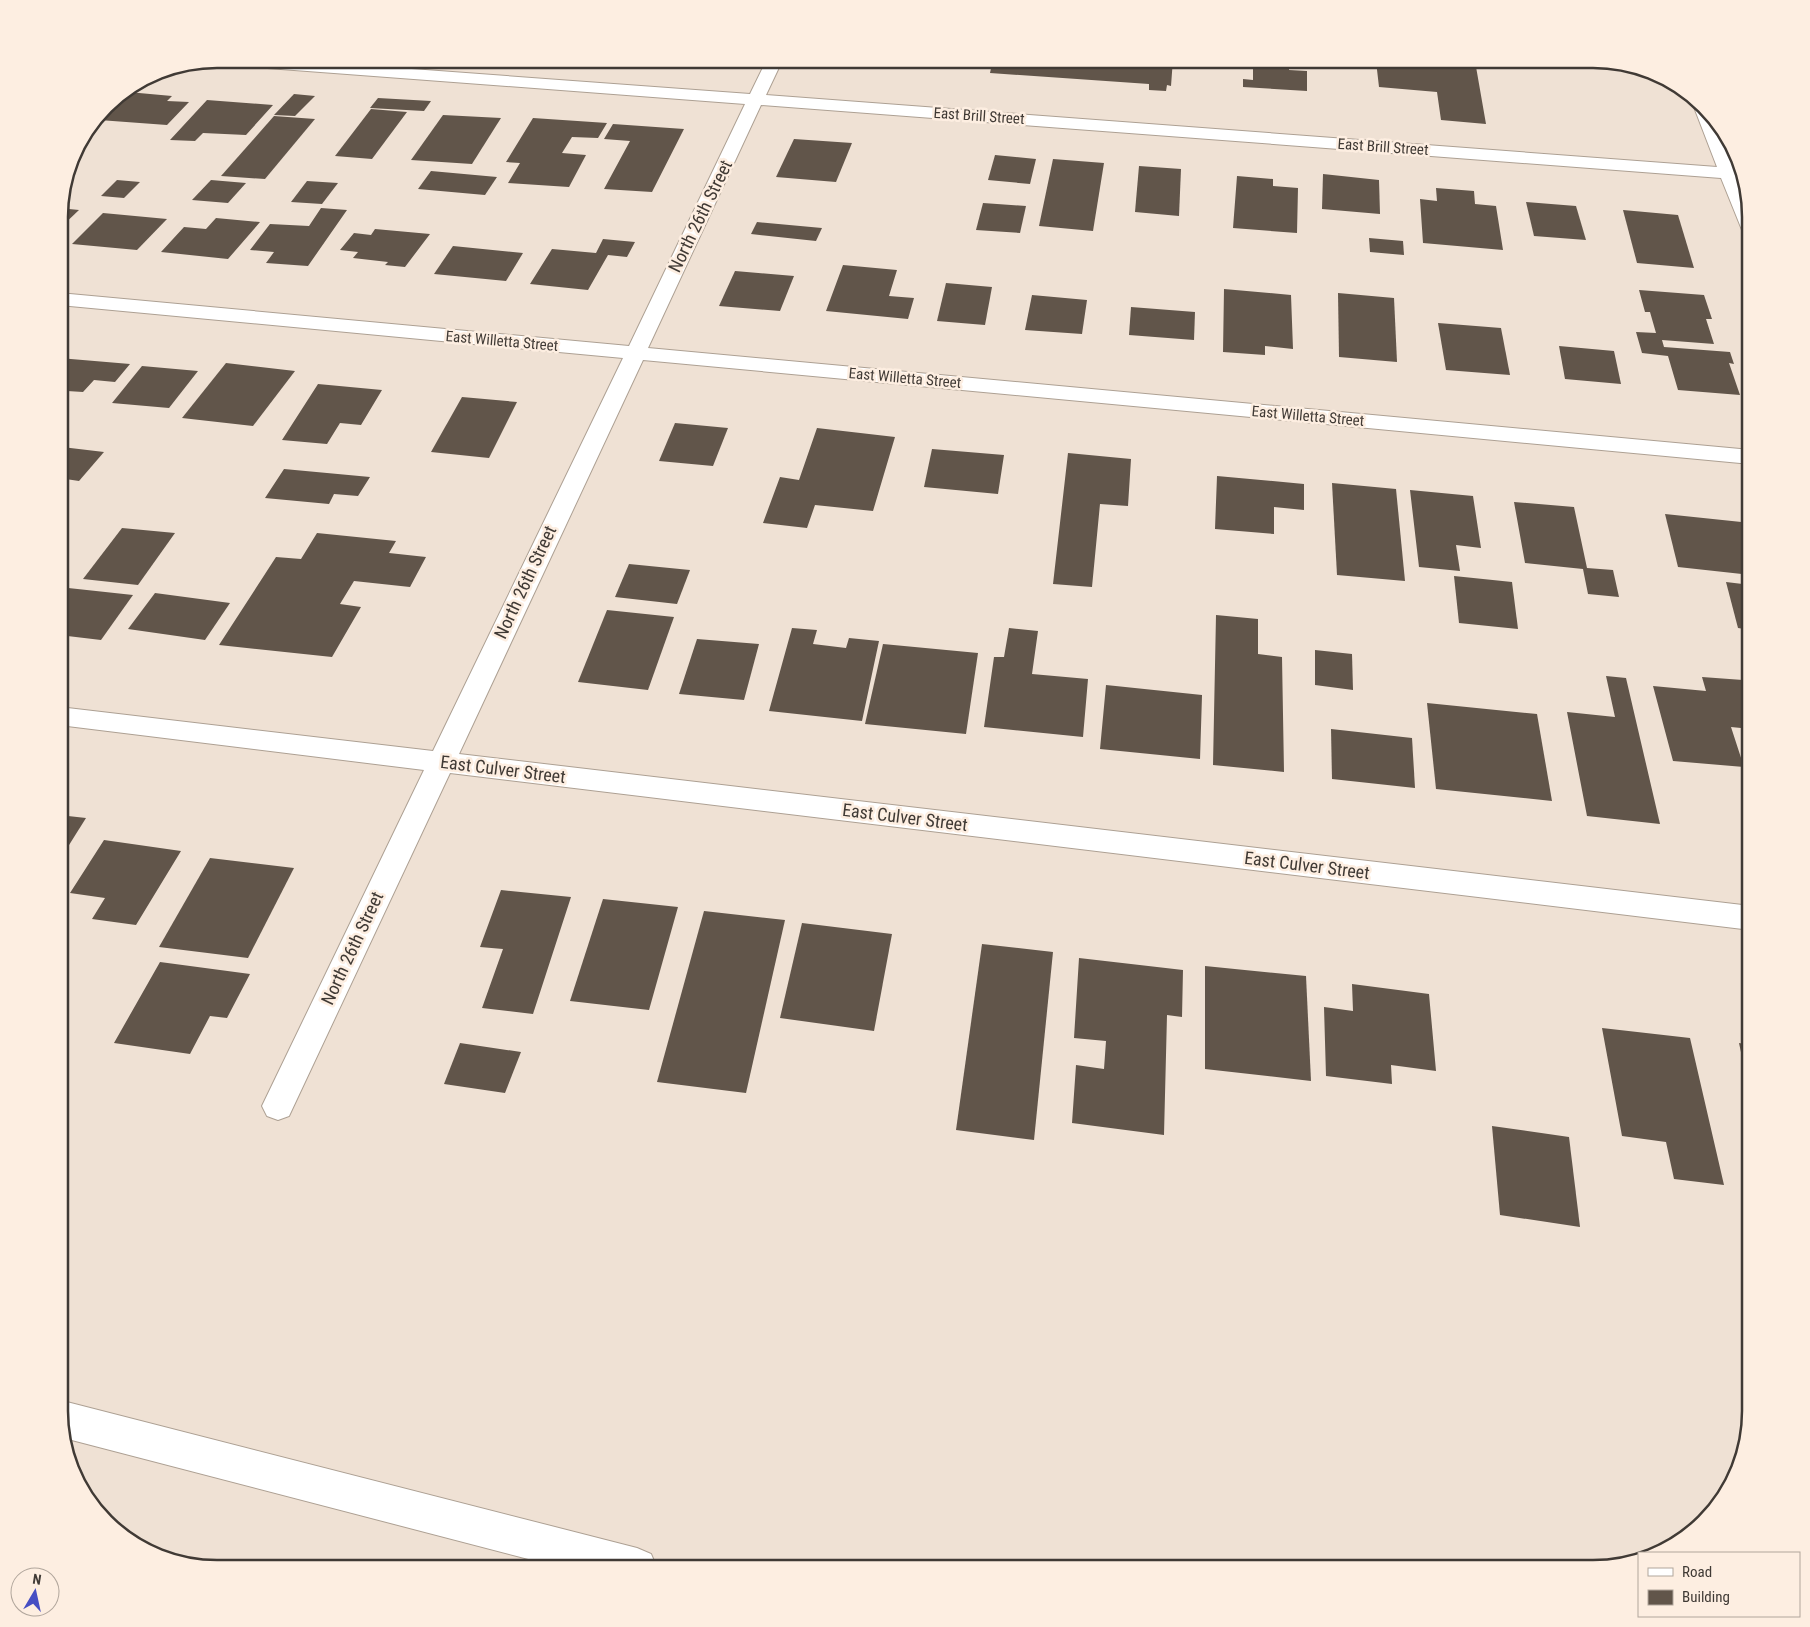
<svg xmlns="http://www.w3.org/2000/svg" width="1810" height="1627" font-family="'Roboto Condensed',sans-serif">
<style>
.building{fill:#61554a}
.lines{fill:none;stroke-linecap:round;stroke-linejoin:round}
.minor-casing{stroke:#ada093;stroke-width:2}
.motorway-casing{stroke:#ada093;stroke-width:2}
.minor{fill:#fff;fill-rule:evenodd}
.motorway{fill:#fff;fill-rule:evenodd}
.labels{text-anchor:middle;dominant-baseline:central;stroke-width:5;stroke-linejoin:round;paint-order:stroke}
.far-street-label{font-size:15px;fill:#403a35;stroke:#fdeee1}
.street-label{font-size:18px;fill:#403a35;stroke:#fdeee1}
.rim{fill:none;stroke:#403a35;stroke-width:2.5}
</style>
<rect width="100%" height="100%" fill="#efe1d4"/>
<!-- building -->
<g class="building">
<polygon points="993,59 1173,59 1171,86 1167,85 1166,91 1149,90 1149,84 990,73"/>
<polygon points="1264,59 1298,59 1299,65 1289,65 1289,70 1307,71 1307,91 1243,87 1243,79 1253,80 1253,62 1264,62"/>
<polygon points="1397,59 1475,61 1486,124 1441,120 1437,92 1379,87 1376,61 1398,63"/>
<polygon points="128,92 172,96 167,101 189,102 167,125 99,120"/>
<polygon points="294,94 315,96 295,116 274,115"/>
<polygon points="378,98 431,101 424,111 370,108"/>
<polygon points="207,100 273,105 246,135 203,133 195,141 170,140"/>
<polygon points="371,109 407,112 372,159 335,156"/>
<polygon points="443,115 501,118 472,164 411,160"/>
<polygon points="274,116 315,119 265,179 221,176"/>
<polygon points="533,118 607,123 598,138 572,137 562,153 586,155 569,187 508,183 520,163 506,162"/>
<polygon points="613,124 684,129 652,192 604,189 630,141 604,139"/>
<polygon points="794,139 852,143 836,182 776,177"/>
<polygon points="995,155 1036,159 1030,184 988,180"/>
<polygon points="1053,159 1104,163 1093,231 1039,226"/>
<polygon points="1139,166 1181,169 1179,216 1135,212"/>
<polygon points="431,171 497,177 485,195 418,189"/>
<polygon points="1323,174 1379,180 1380,214 1322,209"/>
<polygon points="1237,176 1273,179 1273,186 1298,188 1297,233 1233,228"/>
<polygon points="117,180 140,182 124,198 101,196"/>
<polygon points="211,180 246,183 228,203 192,200"/>
<polygon points="307,181 338,183 322,204 291,202"/>
<polygon points="1436,188 1474,191 1475,204 1496,206 1503,250 1423,243 1420,199 1437,201"/>
<polygon points="1526,202 1576,206 1586,240 1534,236"/>
<polygon points="983,203 1026,206 1020,233 976,230"/>
<polygon points="59,208 79,210 59,229"/>
<polygon points="321,208 347,210 308,266 266,263 274,252 250,250 270,224 309,226"/>
<polygon points="1623,210 1678,215 1694,268 1637,263"/>
<polygon points="103,213 167,219 137,250 72,244"/>
<polygon points="216,218 260,222 228,259 161,252 184,227 206,229"/>
<polygon points="757,222 822,228 816,241 751,234"/>
<polygon points="375,229 430,234 405,267 385,265 388,262 353,258 358,252 340,250 354,233 371,235"/>
<polygon points="1369,238 1403,241 1404,255 1370,252"/>
<polygon points="603,239 635,242 627,257 608,255 588,290 530,284 552,249 596,253"/>
<polygon points="453,246 523,253 506,281 434,274"/>
<polygon points="843,265 897,270 889,296 914,298 908,319 826,311"/>
<polygon points="735,271 794,276 780,311 719,306"/>
<polygon points="946,283 992,287 985,325 937,321"/>
<polygon points="1224,289 1291,295 1293,349 1265,346 1265,355 1223,352"/>
<polygon points="1639,290 1704,295 1712,319 1706,319 1714,344 1662,340 1664,347 1730,352 1734,364 1729,363 1740,395 1678,390 1668,356 1642,353 1636,332 1656,333 1650,312 1645,312"/>
<polygon points="1338,293 1394,298 1397,362 1339,357"/>
<polygon points="1032,295 1087,300 1082,334 1025,330"/>
<polygon points="1131,307 1195,312 1194,340 1129,335"/>
<polygon points="1438,323 1501,328 1510,375 1446,370"/>
<polygon points="1559,346 1614,351 1621,384 1565,379"/>
<polygon points="59,358 130,364 115,382 94,380 83,392 67,391 59,400"/>
<polygon points="226,363 295,371 253,426 182,418"/>
<polygon points="142,366 198,371 169,408 112,403"/>
<polygon points="318,384 382,390 361,425 340,423 327,444 282,440"/>
<polygon points="462,397 517,402 489,458 431,452"/>
<polygon points="675,423 728,428 713,466 659,461"/>
<polygon points="817,428 895,437 873,511 815,505 807,528 763,523 780,477 799,480"/>
<polygon points="62,447 104,452 79,481 59,478 59,450"/>
<polygon points="932,449 1004,455 998,494 924,487"/>
<polygon points="1068,453 1131,459 1128,506 1100,504 1092,587 1053,584"/>
<polygon points="284,469 370,477 358,496 334,494 329,504 265,498"/>
<polygon points="1217,476 1304,484 1304,510 1274,507 1274,534 1215,529"/>
<polygon points="1332,483 1396,489 1405,581 1337,575"/>
<polygon points="1410,490 1473,496 1481,548 1456,545 1460,571 1419,567"/>
<polygon points="1514,502 1574,507 1587,568 1613,570 1619,597 1588,594 1583,569 1525,563"/>
<polygon points="1665,514 1751,523 1751,575 1678,567"/>
<polygon points="122,528 175,533 138,585 83,579"/>
<polygon points="317,533 396,541 389,553 426,557 410,587 354,581 340,604 361,607 332,657 219,645 276,557 301,559"/>
<polygon points="629,564 690,570 677,604 615,597"/>
<polygon points="1454,576 1512,582 1518,629 1459,623"/>
<polygon points="1726,582 1751,585 1751,630 1738,628"/>
<polygon points="59,587 133,595 101,640 59,635"/>
<polygon points="155,593 230,603 205,640 128,629"/>
<polygon points="607,610 674,617 648,690 578,682"/>
<polygon points="1216,615 1258,619 1258,654 1282,657 1284,772 1213,765"/>
<polygon points="792,628 817,630 813,644 846,648 849,638 879,641 862,721 769,711"/>
<polygon points="1009,628 1038,631 1032,674 1088,679 1083,737 984,727 994,657 1004,657"/>
<polygon points="697,639 759,644 744,700 679,694"/>
<polygon points="883,644 978,653 966,734 865,724"/>
<polygon points="1315,650 1352,654 1353,690 1315,685"/>
<polygon points="1606,676 1626,678 1660,824 1587,816 1567,712 1615,717"/>
<polygon points="1702,677 1743,680 1751,706 1751,729 1731,727 1744,767 1673,761 1653,686 1706,691"/>
<polygon points="1106,685 1202,695 1200,759 1100,749"/>
<polygon points="1427,703 1537,714 1552,801 1436,789"/>
<polygon points="1331,729 1412,738 1415,788 1332,779"/>
<polygon points="59,815 86,818 59,861"/>
<polygon points="104,840 181,851 136,925 92,919 105,898 70,893"/>
<polygon points="210,858 294,868 248,958 159,947"/>
<polygon points="501,890 571,897 533,1014 482,1008 503,949 480,947"/>
<polygon points="603,899 678,907 649,1010 570,1001"/>
<polygon points="704,911 785,920 746,1093 657,1082"/>
<polygon points="802,923 892,934 874,1031 780,1018"/>
<polygon points="982,944 1053,952 1034,1140 956,1130"/>
<polygon points="1079,958 1183,970 1182,1017 1167,1015 1164,1135 1072,1123 1076,1065 1104,1069 1106,1041 1074,1038"/>
<polygon points="160,962 250,974 227,1018 210,1016 190,1054 114,1043"/>
<polygon points="1205,966 1306,976 1311,1081 1205,1069"/>
<polygon points="1352,984 1429,994 1436,1071 1391,1065 1392,1084 1326,1076 1324,1007 1353,1011"/>
<polygon points="1602,1028 1690,1038 1724,1185 1674,1179 1666,1142 1622,1136"/>
<polygon points="460,1043 521,1052 505,1093 444,1084"/>
<polygon points="1739,1043 1751,1045 1751,1094 1750,1094"/>
<polygon points="1492,1126 1569,1137 1580,1227 1500,1215"/>
</g>
<g class="lines">
<defs>
<path id="minor" d="M217,59H276L750,94L767,59H783L766,95L1717,167L1692,102L1695,98C1718,114 1725,143 1735,168L1742,169L1744,179H1740C1747,198 1751,215 1751,236L1744,234L1742,230L1721,178L761,105L648,348L1751,450V464L643,360L459,754L1751,906V930L450,773L289,1116L278,1120L267,1116L262,1106L424,770L59,725V707L433,751L623,358L59,305V293L629,346L745,104L215,64L208,60Z"/>
<polygon id="motorway" points="59,1400 637,1548 651,1554 657,1568 563,1568 64,1438 59,1420"/>
</defs>
<!-- minor casing -->
<use href="#minor" class="minor-casing"/>
<!-- motorway casing -->
<use href="#motorway" class="motorway-casing"/>
<!-- minor -->
<use href="#minor" class="minor"/>
<!-- motorway -->
<use href="#motorway" class="motorway"/>
</g>
<g class="labels">
<!-- far-street labels -->
<g class="far-street-label">
<text transform="translate(979 116) rotate(4)">East Brill Street</text>
<text transform="translate(1383 147) rotate(4)">East Brill Street</text>
<text transform="translate(502 341) rotate(5)">East Willetta Street</text>
<text transform="translate(905 378) rotate(5)">East Willetta Street</text>
<text transform="translate(1308 416) rotate(5)">East Willetta Street</text>
</g>
<!-- street labels -->
<g class="street-label">
<text transform="translate(700 216) rotate(-64)">North 26th Street</text>
<text transform="translate(525 582) rotate(-65)">North 26th Street</text>
<text transform="translate(503 769) rotate(7)">East Culver Street</text>
<text transform="translate(905 817) rotate(7)">East Culver Street</text>
<text transform="translate(1307 865) rotate(7)">East Culver Street</text>
<text transform="translate(352 948) rotate(-65)">North 26th Street</text>
</g>
</g>
<!-- crop -->
<path d="M0 0H1810V1627H0ZM217 68H1593A149 149 0 0 1 1742 217V1411A149 149 0 0 1 1593 1560H217A149 149 0 0 1 68 1411V217A149 149 0 0 1 217 68Z" fill="#fdeee1" fill-rule="evenodd"/>
<path class="rim" d="M217 68H1593A149 149 0 0 1 1742 217V1411A149 149 0 0 1 1593 1560H217A149 149 0 0 1 68 1411V217A149 149 0 0 1 217 68Z"/>
<!-- legend -->
<rect x="1638" y="1552" width="162" height="65" fill="#fdeee1" stroke="#b1a69c"/>
<rect x="1648" y="1568" width="25" height="8" fill="#ffffff" stroke="#b1a69c"/>
<text x="1682" y="1577" font-size="15" fill="#403a35">Road</text>
<rect x="1648" y="1590" width="25" height="15" fill="#61554a" stroke="#b1a69c"/>
<text x="1682" y="1602" font-size="15" fill="#403a35">Building</text>
<!-- north arrow -->
<g transform="translate(35 1592) rotate(9)"><circle r="24" fill="#fdeee1" stroke="#b1a69c"/>
<path d="M0-4L9 19L0 12L-9 19Z" fill="#464ec3"/>
<text y="-8" font-size="14" font-weight="bold" text-anchor="middle" fill="#403a35">N</text>
</g>
</svg>
